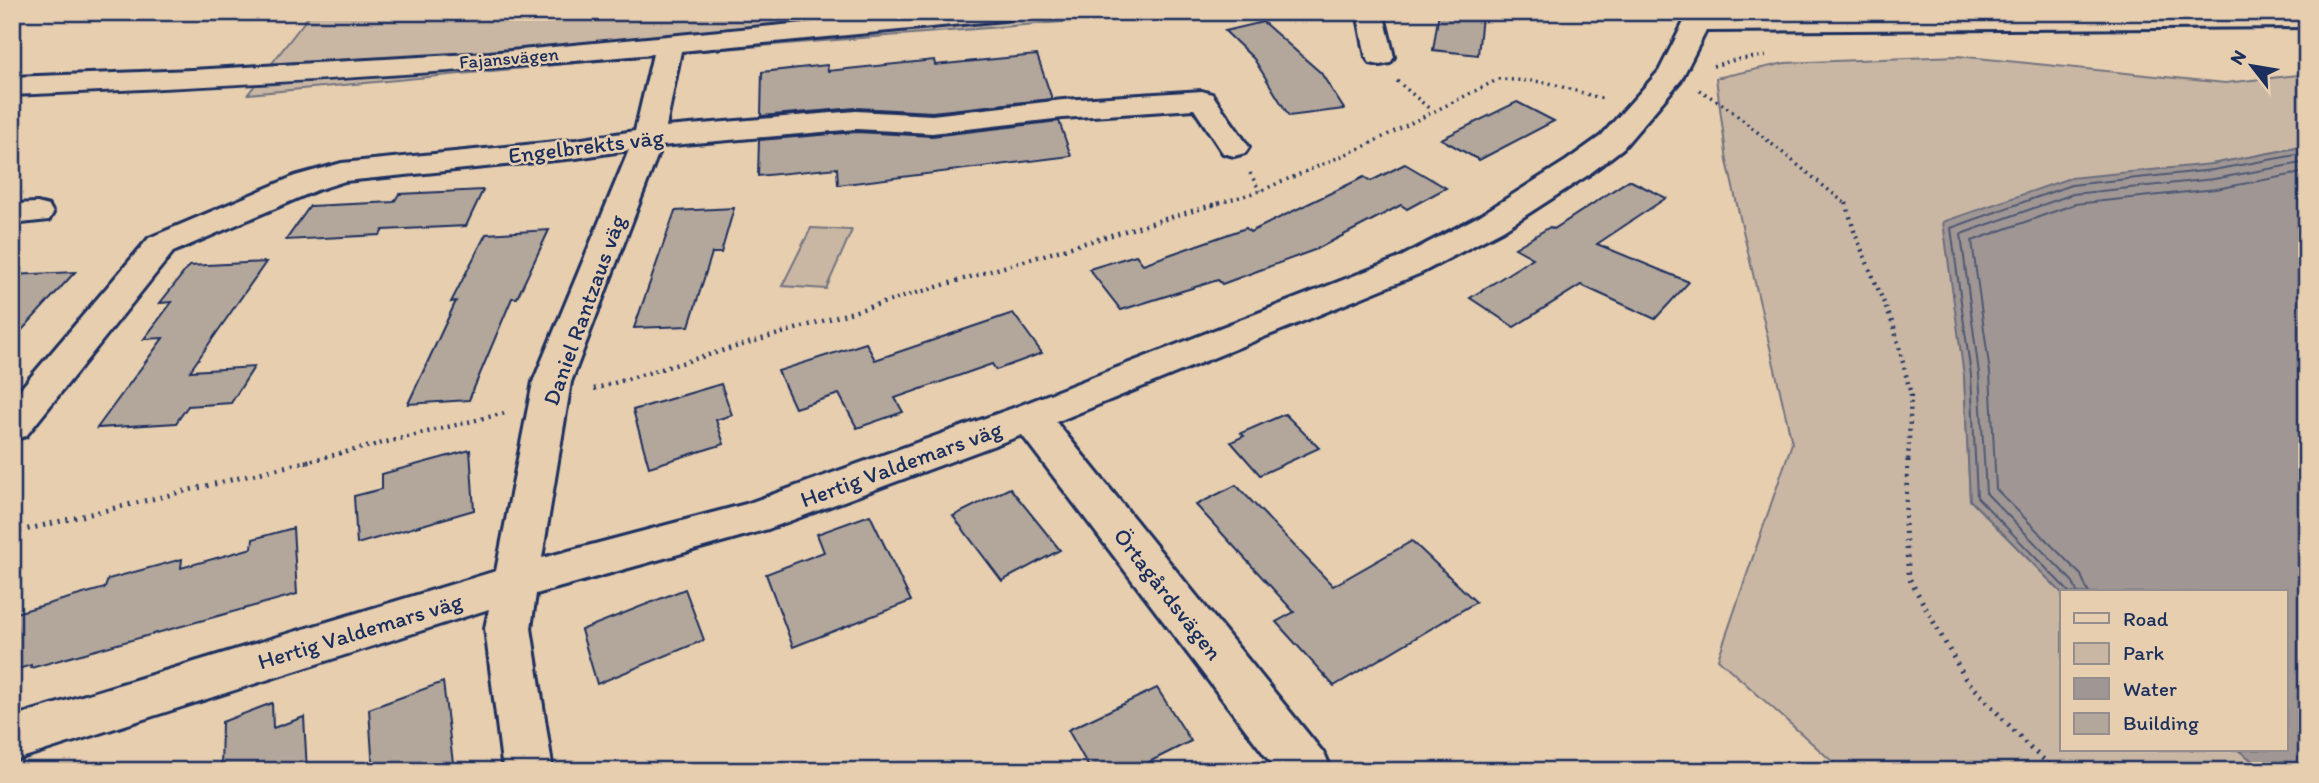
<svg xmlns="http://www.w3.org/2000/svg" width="2319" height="783" font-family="Itim,sans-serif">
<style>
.green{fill:#c9b7a3;stroke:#727380;stroke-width:2}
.water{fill:#a09794;stroke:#6b6d7e;stroke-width:2}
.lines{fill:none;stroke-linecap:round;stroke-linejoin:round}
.shore{stroke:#505974;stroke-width:2}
.building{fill:#b3a69b;stroke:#1b2f5e;stroke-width:2}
.minor-casing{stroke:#1b2f5e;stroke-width:6}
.path-far2{stroke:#1b2f5e;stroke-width:3.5;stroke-dasharray:2 4.5;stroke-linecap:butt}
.path-far1{stroke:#1b2f5e;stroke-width:4.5;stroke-dasharray:2 5;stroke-linecap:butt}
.path{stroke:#1b2f5e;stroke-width:5;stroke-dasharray:2 6;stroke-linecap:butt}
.minor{fill:#e6ceaf;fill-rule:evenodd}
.labels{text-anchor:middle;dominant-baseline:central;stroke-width:5;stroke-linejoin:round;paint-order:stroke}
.far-street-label{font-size:19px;fill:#1b2f5e;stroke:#e6ceaf}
.street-label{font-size:23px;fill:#1b2f5e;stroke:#e6ceaf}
</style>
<rect width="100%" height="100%" fill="#e6ceaf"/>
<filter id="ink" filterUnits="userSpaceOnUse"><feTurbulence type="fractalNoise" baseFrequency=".0143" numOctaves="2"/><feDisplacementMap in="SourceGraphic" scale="14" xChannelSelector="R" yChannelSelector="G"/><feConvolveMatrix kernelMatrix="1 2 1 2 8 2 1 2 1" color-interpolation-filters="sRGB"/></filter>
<g filter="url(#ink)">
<!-- green -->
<g class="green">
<polygon points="312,12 1237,12 1087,20 724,49 248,94"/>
<polygon points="1957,56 2225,83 2307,74 2307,146 2212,164 1964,376 1970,500 2062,593 2062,750 2238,750 2267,771 1843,771 1718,659 1792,443 1727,161 1716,78 1785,63"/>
<polygon points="811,228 852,230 826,289 782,286"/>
</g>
<!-- water -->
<polygon class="water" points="2307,146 2307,771 2267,771 2238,750 2286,750 2286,592 2062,593 1970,500 1964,376 1943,222 2070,178 2212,164"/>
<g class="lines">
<!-- shore -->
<g class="shore">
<polyline points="2069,592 1977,497 1971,375 1951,228 2071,185 2213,170 2307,153"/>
<polyline points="2077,592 2073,582 1986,493 1979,374 1961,234 2073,194 2214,179 2307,162"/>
<polyline points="2088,592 2081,575 1996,489 1990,373 1972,241 2075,204 2216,189 2307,172"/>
</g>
</g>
<!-- building -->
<g class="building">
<polygon points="1439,12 1482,16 1478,55 1433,50"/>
<polygon points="1263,22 1321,73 1344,109 1289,116 1254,59 1225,31"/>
<polygon points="1037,55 1052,99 932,112 856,108 761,116 762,72 827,65 828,71 934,60 935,65"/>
<polygon points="1517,102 1554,121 1479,160 1441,139"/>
<polygon points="1059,121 1071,156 838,185 837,168 758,176 759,140 856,132 932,136"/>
<polygon points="1405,164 1446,188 1407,209 1401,205 1317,249 1222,284 1218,280 1121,310 1089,269 1136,255 1143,264 1246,228 1250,232 1364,177 1371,181"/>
<polygon points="1629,180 1666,198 1597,244 1689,282 1655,319 1581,285 1514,327 1470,298 1533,258 1515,248 1550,227 1554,229"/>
<polygon points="483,190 466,226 383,230 380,235 286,240 310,206 394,202 399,194"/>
<polygon points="734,208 721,253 712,253 689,326 634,328 675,211"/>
<polygon points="549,230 517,298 512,298 469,400 408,404 456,301 451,302 486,234"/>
<polygon points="266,262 190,371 254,367 231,403 188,406 176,423 97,428 163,338 144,339 172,302 160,303 189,266"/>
<polygon points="75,272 12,341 12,275"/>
<polygon points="1013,313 1042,353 996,370 992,364 895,398 903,412 857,428 839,394 795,408 778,371 866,343 875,360"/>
<polygon points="721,384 732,415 716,420 724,444 649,467 633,410"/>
<polygon points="1285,414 1319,448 1260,475 1231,442 1244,436 1241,433"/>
<polygon points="470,450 474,510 357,544 354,496 382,489 382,474"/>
<polygon points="1236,485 1333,586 1412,541 1476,602 1334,686 1276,622 1294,612 1196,505"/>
<polygon points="1010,488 1060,550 1002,581 953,516"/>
<polygon points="870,515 911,601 793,647 766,574 824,552 817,534"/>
<polygon points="293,528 297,594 31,668 31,665 12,671 12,614 105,588 108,579 182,559 181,568 252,548 253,539"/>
<polygon points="685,589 704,640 597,684 581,630"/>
<polygon points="443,682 454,771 373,771 369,709"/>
<polygon points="1157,688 1191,741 1131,771 1091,771 1068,730"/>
<polygon points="272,703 273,728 304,717 307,771 221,771 222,722"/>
</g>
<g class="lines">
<defs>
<g id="minor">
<path d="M918,12H1017L1013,18L1004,20L681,51L666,127L856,111L932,115L1063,100L1202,91L1212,94L1249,147L1245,153L1234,156L1223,153L1194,109L1063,118L932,133L856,129L661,146L571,382L542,558L746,504L1016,407L1397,259L1479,216L1566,161L1601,136L1659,71L1689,12L1754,17L2307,12V27L1706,31L1681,80L1623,148L1588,175L1503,230L1421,273L1056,422L1325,755L1332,771H1277L1022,435L768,529L536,594L531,628L553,771H503L485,628L489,609L12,761V717L496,571L533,382L629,150L576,158L345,181L317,190L173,252L26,436L12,440V399L149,238L295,176L342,163L576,140L635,131L653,54C440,74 226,86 12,95V77L192,70L489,53Z"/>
<polygon points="1357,12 1383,12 1394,57 1390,63 1380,65 1370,63 1366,57"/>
<polygon points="37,203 49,206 53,213 49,220 12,224 12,204"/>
</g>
</defs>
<!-- minor casing -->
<use href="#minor" class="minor-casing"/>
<!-- path-far2 -->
<g class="path-far2">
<polyline points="1713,66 1738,59 1770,56"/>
<polyline points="1397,81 1431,110"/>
<polyline points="1699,90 1724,105 1847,205"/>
<polyline points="1250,173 1260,191"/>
<polyline points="1213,205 1260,191 1365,146 1499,79 1546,82 1603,99"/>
</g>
<!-- path-far1 -->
<g class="path-far1">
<polyline points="1846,203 1855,234 1894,327 1911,395 1908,462"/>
<polyline points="594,389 1219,203"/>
<polyline points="305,462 505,413"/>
</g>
<!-- path -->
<g class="path">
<polyline points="1908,460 1905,528 1909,578 1965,678 2030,748 2057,771"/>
<polyline points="12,533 313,460"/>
</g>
<!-- minor -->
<use href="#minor" class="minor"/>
</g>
</g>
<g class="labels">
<!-- far-street labels -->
<g class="far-street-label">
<text transform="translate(509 58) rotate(-5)">Fajansvägen</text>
</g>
<!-- street labels -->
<g class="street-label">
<text transform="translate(586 146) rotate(-7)">Engelbrekts väg</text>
<text transform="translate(584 310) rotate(-70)">Daniel Rantzaus väg</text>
<text transform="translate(901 464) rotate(-20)">Hertig Valdemars väg</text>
<text transform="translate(1168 594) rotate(52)">Örtagårdsvägen</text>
<text transform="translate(360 631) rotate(-17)">Hertig Valdemars väg</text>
</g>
</g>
<!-- margin -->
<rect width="2319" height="783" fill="none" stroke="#e6ceaf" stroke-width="42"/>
<rect x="21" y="21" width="2277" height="741" fill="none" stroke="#1b2f5e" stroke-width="2.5" filter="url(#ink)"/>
<!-- legend -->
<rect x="2060" y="590" width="228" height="161" fill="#e6ceaf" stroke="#958e8f" stroke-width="2"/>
<rect x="2074" y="613" width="35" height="10" fill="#e6ceaf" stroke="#958e8f" stroke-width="2"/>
<text x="2123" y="626" font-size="21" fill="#1b2f5e">Road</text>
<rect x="2074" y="643" width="35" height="21" fill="#c9b7a3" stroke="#958e8f" stroke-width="2"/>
<text x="2123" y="660" font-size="21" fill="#1b2f5e">Park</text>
<rect x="2074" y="678" width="35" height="21" fill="#a09794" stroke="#958e8f" stroke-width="2"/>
<text x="2123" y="696" font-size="21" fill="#1b2f5e">Water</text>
<rect x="2074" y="713" width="35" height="21" fill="#b3a69b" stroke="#958e8f" stroke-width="2"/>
<text x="2123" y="730" font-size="21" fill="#1b2f5e">Building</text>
<!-- north arrow -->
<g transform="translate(2252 66) rotate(301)" stroke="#e6ceaf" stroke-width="5" paint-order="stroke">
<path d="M0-5L12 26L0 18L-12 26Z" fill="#1b2f5e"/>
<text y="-10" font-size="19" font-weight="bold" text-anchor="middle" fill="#1b2f5e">N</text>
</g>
</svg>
